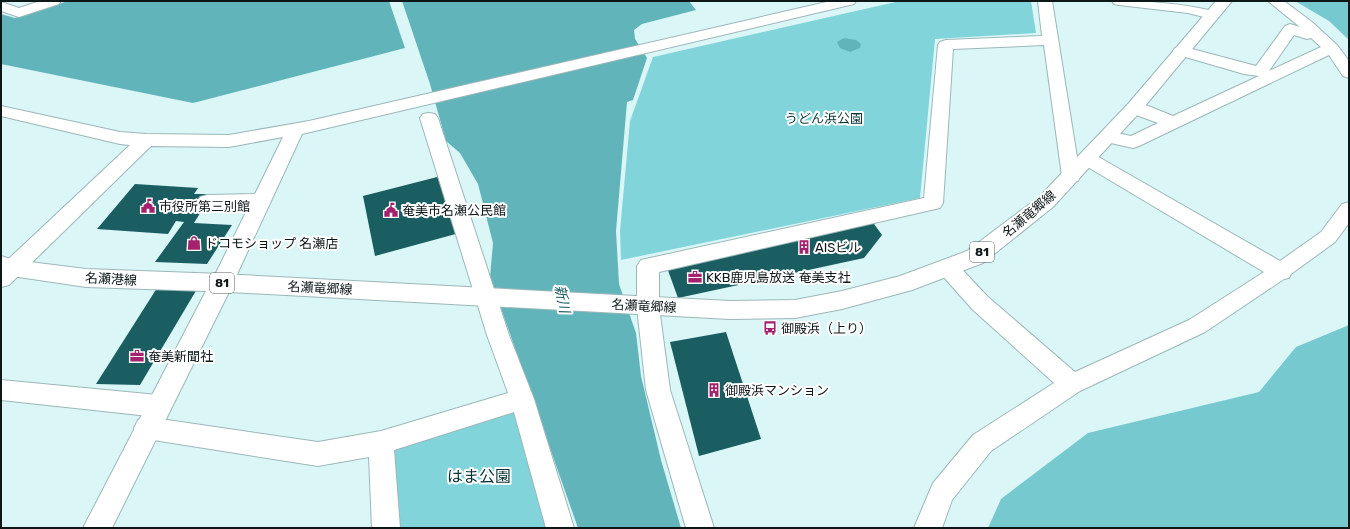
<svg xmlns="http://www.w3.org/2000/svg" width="1350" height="529" font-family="Rubik,'Noto Sans JP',sans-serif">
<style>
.green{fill:#81d5da}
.forest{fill:#76cacf}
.water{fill:#61b5ba}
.building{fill:#1a5e62}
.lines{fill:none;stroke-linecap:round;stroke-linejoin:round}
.minor-casing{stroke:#9cb7b8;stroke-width:2}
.major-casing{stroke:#9cb7b8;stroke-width:2}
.minor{fill:#fff;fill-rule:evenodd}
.major{fill:#fff;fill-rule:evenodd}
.labels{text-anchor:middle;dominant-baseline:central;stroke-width:4;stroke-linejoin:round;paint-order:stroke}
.shield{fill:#fff;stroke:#565d5d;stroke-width:1}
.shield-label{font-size:12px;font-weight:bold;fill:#0d1718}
.park-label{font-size:13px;fill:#073234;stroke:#fff}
.poi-label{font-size:13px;fill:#0d1718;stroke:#fff;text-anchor:start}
.street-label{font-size:13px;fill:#0d1718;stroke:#fff}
.water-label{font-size:14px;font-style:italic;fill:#115a5e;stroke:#fff}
.near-park-label{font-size:16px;fill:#073234;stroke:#fff}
</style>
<rect width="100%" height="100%" fill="#daf6f7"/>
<!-- green -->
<g class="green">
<polygon points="900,1 1031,1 1036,33 935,39 920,198 621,260 620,231 630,121 653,57"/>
<polygon points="513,411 551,528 399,528 393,450"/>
</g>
<!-- forest -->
<g class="forest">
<polygon points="1295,1 1349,1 1349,40 1329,21"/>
<polygon points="1349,325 1349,528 988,528 1001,499 1088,433 1259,392 1296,347"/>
</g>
<!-- water -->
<g class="water">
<polygon points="68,1 389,1 405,48 193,103 1,64 1,14 15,18"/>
<polygon points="402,1 689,1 696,10 642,24 634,30 635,39 647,58 633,100 627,102 616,231 619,284 636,333 641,376 661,460 681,528 578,528 490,277 493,243 478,184 460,153 446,141 430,84"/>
<polygon points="844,38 856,40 861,44 860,48 850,52 840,48 837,42"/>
</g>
<!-- building -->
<g class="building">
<polygon points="445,175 463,232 375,256 363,196"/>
<polygon points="135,184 198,188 194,194 212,194 194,223 232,225 207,264 155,262 184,222 176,221 168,234 97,229"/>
<polygon points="869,217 882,235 864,258 678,298 665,262"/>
<polygon points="157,288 197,289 140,385 96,384"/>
<polygon points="726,332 761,439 699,456 670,342"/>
</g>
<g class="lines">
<defs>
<g id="minor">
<polygon points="40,1 61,1 59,4 19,17 1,11 1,2 19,8"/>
<polygon points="831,1 856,1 854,4 302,134 233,283 230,289 222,291 214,289 211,283 248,208 207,209 200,207 197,202 200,197 207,195 255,194 283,137 229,147 151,146 9,285 1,287 1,266 130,145 120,144 1,116 1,106 120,132 146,134 229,135 309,121"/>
<polygon points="1038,1 1052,1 1080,176 1078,181 1071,182 1064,181 1062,176 1044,45 953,49 943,203 940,208 659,272 659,307 670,390 714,528 686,528 646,390 637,307 637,266 641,260 924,198 938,45 940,42 946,40 1042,36"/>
<path d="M1112,1C1148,1 1182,3 1217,12L1219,15L1217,18L1212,19L1188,13L1119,5L1114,4Z"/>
<path d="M1268,1H1284L1312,22L1337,45L1349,61V78L1343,76L1329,55L1139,146L1133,148L1102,141L1099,137L1102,133L1108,131L1131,136L1158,123L1128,112L1125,108L1128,104C1142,101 1160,111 1173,116L1259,76L1244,74L1175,54L1173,51L1175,48L1181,46L1256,66L1285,26L1290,24L1300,27ZM1294,35L1307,39L1311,38L1321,47L1269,71Z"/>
<polygon points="429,113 435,114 438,118 509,335 534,399 574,528 546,528 514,412 394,450 400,528 372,528 369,457 318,466 147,439 138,436 134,428 138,420 147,417 318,442 381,431 508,393 487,335 420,118 423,114"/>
<polygon points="1088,153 1095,155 1280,261 1321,232 1342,204 1349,202 1349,223 1335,242 1291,274 1289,278 1284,279 1205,332 1080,391 991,451 952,500 942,528 914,528 933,483 973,435 1054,383 972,309 941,274 937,268 941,262 948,260 955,262 988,297 1075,372 1189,320 1264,272 1081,163 1079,159 1081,155"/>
<polygon points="1,380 158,395 167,398 170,406 167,414 158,417 1,400"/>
</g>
<polygon id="major" points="1216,1 1232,1 1140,112 1053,207 983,263 912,290 842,309 795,318 730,319 229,292 112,528 83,528 206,291 86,287 12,276 1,273 1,256 14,260 86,269 222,274 730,301 795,300 842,291 900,276 967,251 1039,197 1128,104"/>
</defs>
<!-- minor casing -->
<use href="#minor" class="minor-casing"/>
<!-- major casing -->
<use href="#major" class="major-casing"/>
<!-- minor -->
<use href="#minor" class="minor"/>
<!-- major -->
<use href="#major" class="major"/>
</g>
<!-- icons -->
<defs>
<symbol id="civic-bare" viewBox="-9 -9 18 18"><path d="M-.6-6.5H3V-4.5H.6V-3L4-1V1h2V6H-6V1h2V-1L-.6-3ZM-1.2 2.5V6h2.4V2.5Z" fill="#a4216e" stroke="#fff" stroke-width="2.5" paint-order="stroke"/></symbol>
<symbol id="shop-bare" viewBox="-9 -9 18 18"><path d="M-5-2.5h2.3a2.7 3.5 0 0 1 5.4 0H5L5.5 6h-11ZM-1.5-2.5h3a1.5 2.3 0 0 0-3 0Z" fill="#a4216e" stroke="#fff" stroke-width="2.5" paint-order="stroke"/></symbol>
<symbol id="building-bare" viewBox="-9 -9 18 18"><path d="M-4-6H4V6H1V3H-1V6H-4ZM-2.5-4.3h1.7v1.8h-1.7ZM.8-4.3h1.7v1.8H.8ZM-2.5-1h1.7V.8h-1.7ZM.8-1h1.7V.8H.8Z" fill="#a4216e" stroke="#fff" stroke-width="2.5" paint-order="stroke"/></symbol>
<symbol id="office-bare" viewBox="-9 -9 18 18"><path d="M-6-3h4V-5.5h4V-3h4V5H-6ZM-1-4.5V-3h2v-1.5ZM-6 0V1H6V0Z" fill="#a4216e" stroke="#fff" stroke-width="2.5" paint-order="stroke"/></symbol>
<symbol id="bus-bare" viewBox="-9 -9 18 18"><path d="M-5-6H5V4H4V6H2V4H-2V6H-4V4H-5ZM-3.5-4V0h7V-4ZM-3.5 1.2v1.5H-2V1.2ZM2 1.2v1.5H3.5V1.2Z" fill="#a4216e" stroke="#fff" stroke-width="2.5" paint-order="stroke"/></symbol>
</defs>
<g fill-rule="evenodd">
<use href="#civic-bare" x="138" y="196" width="20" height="20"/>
<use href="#civic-bare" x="381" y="200" width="20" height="20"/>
<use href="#shop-bare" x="184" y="233" width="20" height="20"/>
<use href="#building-bare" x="794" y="237" width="20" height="20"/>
<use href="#office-bare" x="685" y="267" width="20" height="20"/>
<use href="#bus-bare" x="760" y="318" width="20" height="20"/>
<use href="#office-bare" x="127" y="346" width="20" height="20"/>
<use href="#building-bare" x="704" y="380" width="20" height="20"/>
</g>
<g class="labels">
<!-- shield labels -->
<g class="shield">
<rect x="970" y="242" width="24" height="20" rx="3"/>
<rect x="210" y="273" width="24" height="20" rx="3"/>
</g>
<g class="shield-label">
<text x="982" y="252">81</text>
<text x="222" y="283">81</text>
</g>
<!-- park labels -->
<g class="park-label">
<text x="824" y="118">うどん浜公園</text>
</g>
<!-- poi labels -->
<g class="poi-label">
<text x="159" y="206">市役所第三別館</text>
<text x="402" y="210">奄美市名瀬公民館</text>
<text x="205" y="243">ドコモショップ 名瀬店</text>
<text x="815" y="247">AISビル</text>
<text x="706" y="277">KKB鹿児島放送 奄美支社</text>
<text x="781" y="328">御殿浜（上り）</text>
<text x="148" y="356">奄美新聞社</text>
<text x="725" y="390">御殿浜マンション</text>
</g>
<!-- street labels -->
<g class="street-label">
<text transform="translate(1029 214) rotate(-40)">名瀬竜郷線</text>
<text transform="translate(111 279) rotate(3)">名瀬港線</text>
<text transform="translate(320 288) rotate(3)">名瀬竜郷線</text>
<text transform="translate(644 306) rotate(3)">名瀬竜郷線</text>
</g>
<!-- water labels -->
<g class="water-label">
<text transform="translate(562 299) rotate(78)">新川</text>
</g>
<!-- near-park labels -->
<g class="near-park-label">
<text x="479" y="476">はま公園</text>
</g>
</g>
<!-- border -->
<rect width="1350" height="529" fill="none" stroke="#0d1718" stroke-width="4"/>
</svg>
